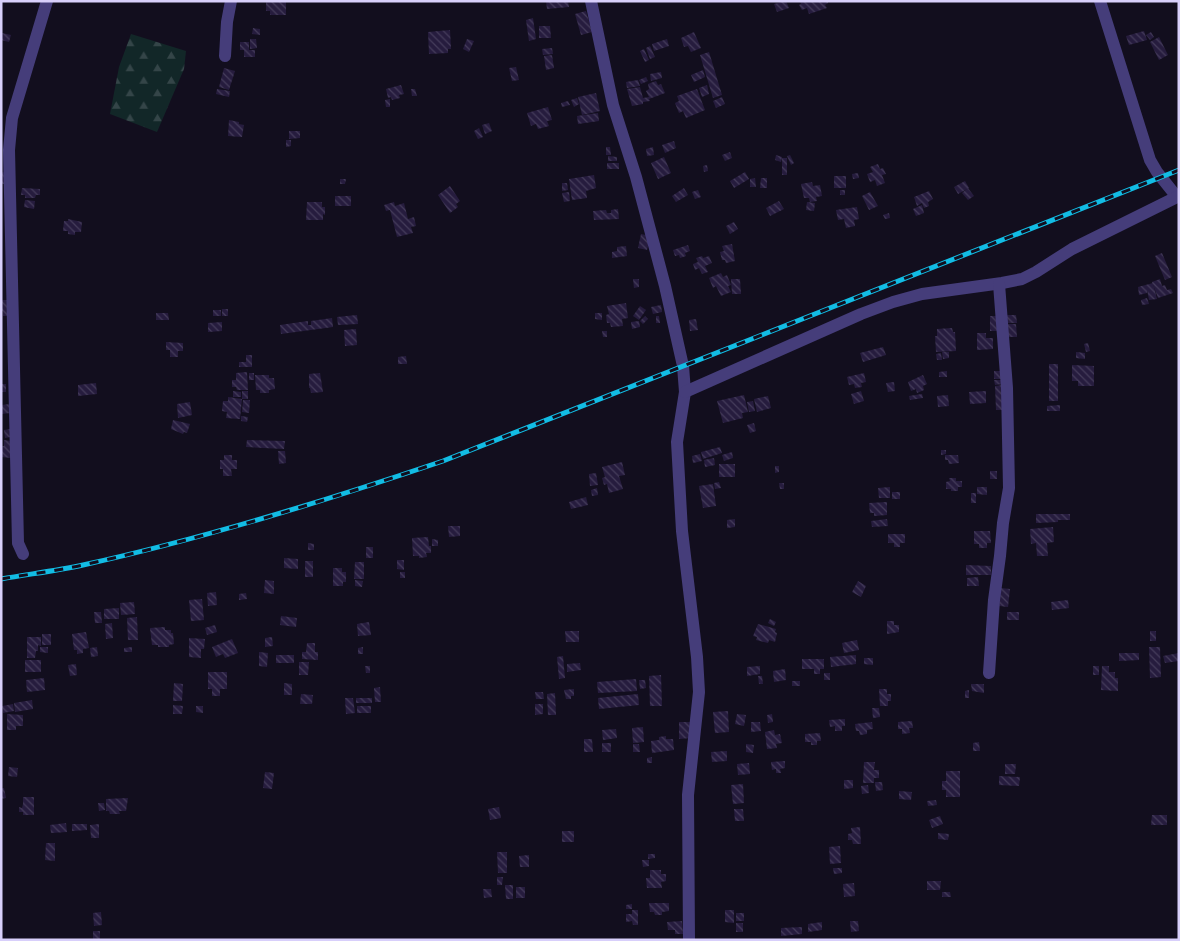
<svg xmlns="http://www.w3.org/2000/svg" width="1180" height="941" font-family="Roboto,sans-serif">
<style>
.forest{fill:url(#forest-firs)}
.building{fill:url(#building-back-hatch)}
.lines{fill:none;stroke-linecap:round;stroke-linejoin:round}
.minor{stroke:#453d7a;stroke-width:12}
.rail-casing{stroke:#12bce4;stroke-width:5}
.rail{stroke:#120e1e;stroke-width:3;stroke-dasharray:9;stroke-linecap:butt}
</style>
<defs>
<pattern id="forest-firs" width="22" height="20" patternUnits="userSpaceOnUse" patternTransform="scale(1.25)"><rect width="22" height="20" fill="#122728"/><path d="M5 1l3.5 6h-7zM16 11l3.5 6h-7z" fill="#344548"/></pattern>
<pattern id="building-back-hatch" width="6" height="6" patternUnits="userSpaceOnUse" patternTransform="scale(1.25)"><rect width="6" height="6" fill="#261c3e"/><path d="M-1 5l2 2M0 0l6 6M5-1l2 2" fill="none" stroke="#453c5b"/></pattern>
</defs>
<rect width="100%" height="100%" fill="#120e1e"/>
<!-- forest -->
<polygon class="forest" points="131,34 186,51 184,69 157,132 110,114 119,67"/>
<!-- building -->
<g class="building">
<polygon points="266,1 286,1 286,15 270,15 270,11 266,11"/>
<polygon points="546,1 568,1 569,7 547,9"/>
<polygon points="785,1 786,1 789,8 777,12 774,4"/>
<polygon points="800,1 828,1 828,3 825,5 827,8 809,14 807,8 802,10 799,5 801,4"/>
<polygon points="586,11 592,32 581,35 575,14"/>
<polygon points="533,18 536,39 529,41 526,20"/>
<polygon points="539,26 550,26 551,38 539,38"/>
<polygon points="253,28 260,29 260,35 252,34"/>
<polygon points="450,30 451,49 448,49 448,53 429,54 428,32"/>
<polygon points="1144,31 1147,40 1129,45 1126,36"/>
<polygon points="694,32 701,48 691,52 688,46 684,47 681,38"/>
<polygon points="1151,32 1154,37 1150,40 1146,35"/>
<polygon points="2,33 11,35 9,42 1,40"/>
<polygon points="1159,37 1168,55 1159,60 1150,42"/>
<polygon points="250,39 256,39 257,48 250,49"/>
<polygon points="467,39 474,41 469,52 463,49"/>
<polygon points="667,39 669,46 654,51 652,44"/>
<polygon points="240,42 249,42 249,50 255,50 255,57 244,57 244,50 240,50"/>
<polygon points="650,46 655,57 650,59 646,48"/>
<polygon points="552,48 553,54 543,55 542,49"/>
<polygon points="644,49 649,60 645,62 640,51"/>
<polygon points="709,52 722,95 713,98 700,55"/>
<polygon points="552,55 554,68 546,70 544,56"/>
<polygon points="516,67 519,80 512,81 509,68"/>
<polygon points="224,68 235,71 229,90 219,87"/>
<polygon points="703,70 705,77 694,82 691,75"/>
<polygon points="661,72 662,78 651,81 650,74"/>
<polygon points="646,77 648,81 641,84 639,80"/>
<polygon points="638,80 640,86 627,88 626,82"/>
<polygon points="656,81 658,85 661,84 665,93 649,99 650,101 643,102 643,104 632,106 627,89 640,87 643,98 649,97 646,91 649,89 648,84"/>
<polygon points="401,85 404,94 399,95 400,98 392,100 391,97 388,98 386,89"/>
<polygon points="707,85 709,94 702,97 699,88"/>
<polygon points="217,89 230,91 229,97 216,94"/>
<polygon points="411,89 415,89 417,96 412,96"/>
<polygon points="697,89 705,110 686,118 683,111 679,113 675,103 679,101 677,96"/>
<polygon points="596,93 600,111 582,115 578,97"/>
<polygon points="722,97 725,104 716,108 713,101"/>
<polygon points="577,98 579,104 574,107 571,100"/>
<polygon points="390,99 390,107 386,107 385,100"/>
<polygon points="568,101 570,105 562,107 561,103"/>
<polygon points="548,107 552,120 547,121 549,126 538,129 536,124 531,126 527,113"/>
<polygon points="598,113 599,121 578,124 577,116"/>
<polygon points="229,120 239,122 239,124 244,125 242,137 228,136"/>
<polygon points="489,123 492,131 485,134 482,125"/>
<polygon points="479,128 483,137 478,139 474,131"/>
<polygon points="289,131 300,131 300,138 289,139"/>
<polygon points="286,140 291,140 291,146 286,147"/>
<polygon points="674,141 676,148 665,153 662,145"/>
<polygon points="606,147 610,147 611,155 606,155"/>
<polygon points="653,147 654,155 647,156 646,149"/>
<polygon points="730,152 732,158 725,161 722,155"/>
<polygon points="776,155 782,157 781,162 775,160"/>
<polygon points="790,155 794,163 791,165 787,156"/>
<polygon points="608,156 617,157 617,161 608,161"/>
<polygon points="664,157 671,173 658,179 651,163"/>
<rect x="782" y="158" width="5" height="17"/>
<rect x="607" y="163" width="12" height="6"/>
<polygon points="878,164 880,169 883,168 886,174 882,175 885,183 877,186 875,180 870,182 867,174 873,172 870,167"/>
<polygon points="707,165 708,171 704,172 703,166"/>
<polygon points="1,172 8,173 4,184 1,184"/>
<polygon points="745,172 749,179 734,188 730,181"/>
<polygon points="858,173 859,178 853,179 852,174"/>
<polygon points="594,175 596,188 586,191 587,198 572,200 569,179"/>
<rect x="834" y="176" width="12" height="12"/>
<polygon points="755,178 756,187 750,187 750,179"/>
<polygon points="761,178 767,178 767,188 760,188"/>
<polygon points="340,179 346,179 345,184 340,184"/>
<polygon points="965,181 969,188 958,194 954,187"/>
<polygon points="812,182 813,186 820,185 822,196 816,197 817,201 810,202 809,198 804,198 801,184"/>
<polygon points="562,183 567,183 568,190 562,191"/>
<polygon points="450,186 460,201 456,204 458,207 450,213 438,195"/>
<polygon points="22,188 40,189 40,195 36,195 35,198 25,198 25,195 21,195"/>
<polygon points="684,188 688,195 676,202 672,196"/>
<polygon points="968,188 974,196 968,200 962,193"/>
<polygon points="698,190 701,197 695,199 692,192"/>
<rect x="840" y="190" width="5" height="5"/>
<polygon points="929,191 933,199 928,202 929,206 924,208 922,203 917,206 914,197"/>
<polygon points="569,192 570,201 564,202 562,193"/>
<polygon points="870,192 878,206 869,210 862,196"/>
<rect x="335" y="196" width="16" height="10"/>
<polygon points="25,200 35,201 34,209 24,207"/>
<polygon points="779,201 784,209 770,216 766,208"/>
<polygon points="307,202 322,202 322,207 325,207 325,215 323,214 323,220 306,220"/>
<polygon points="394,202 395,206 404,203 408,219 414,217 416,226 411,227 413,233 397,237 390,210 386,211 384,205"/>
<polygon points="807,202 815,203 814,211 806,210"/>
<polygon points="922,205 924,213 916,216 913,209"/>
<polygon points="857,207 859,219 854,220 855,226 846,228 844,219 838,220 836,210"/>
<polygon points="618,209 619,219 594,220 593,211 606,210 607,213 611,213 611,210"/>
<polygon points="889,213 890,218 885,219 883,215"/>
<polygon points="68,219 82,222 81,232 75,232 75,235 68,234 68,231 63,231 64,221 68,221"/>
<polygon points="734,222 738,229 730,234 726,226"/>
<polygon points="641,234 651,236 647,250 638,248"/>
<polygon points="732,244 735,261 726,263 725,260 722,260 720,252 724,251 722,246"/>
<polygon points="688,245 690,251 685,253 686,256 680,258 679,255 675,256 673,250"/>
<polygon points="626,246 627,256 612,258 612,252 617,251 617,247"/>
<polygon points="1162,253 1172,277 1165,280 1155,256"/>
<polygon points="702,256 703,258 709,256 712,263 705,266 708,272 702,274 699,268 695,270 693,264 698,262 696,258"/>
<polygon points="721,273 723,277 727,275 731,285 728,286 731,292 721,296 716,286 713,288 709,278"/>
<polygon points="633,279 639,279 639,287 634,288"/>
<polygon points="731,279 740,279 741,294 732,294"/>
<polygon points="1160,279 1162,286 1165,285 1167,290 1171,289 1173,293 1158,298 1152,282"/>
<polygon points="1153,283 1157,299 1149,300 1147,290 1147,293 1139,295 1138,287"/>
<polygon points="1147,298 1149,304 1142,305 1141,300"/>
<polygon points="1,300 10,300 9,316 3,316 3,311 1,312"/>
<polygon points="626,303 628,318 622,319 623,326 611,327 610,323 607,323 606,315 609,314 607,306"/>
<polygon points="661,305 662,312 653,314 651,307"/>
<polygon points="640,306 646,310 639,320 633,316"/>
<rect x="222" y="309" width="6" height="7"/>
<rect x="213" y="310" width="8" height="6"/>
<polygon points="156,313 168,313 169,320 156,320"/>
<polygon points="595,313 602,313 602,320 595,319"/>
<polygon points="357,315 358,324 338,325 337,317"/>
<polygon points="1005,315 1016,315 1017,323 1005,323"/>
<polygon points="645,316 648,319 643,324 640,321"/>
<polygon points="656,316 659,316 660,323 656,323"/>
<rect x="990" y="316" width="7" height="15"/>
<polygon points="332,318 333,327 281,334 280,325 308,321 308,325 311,325 311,321"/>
<polygon points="696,319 698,330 690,331 689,320"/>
<polygon points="639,321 640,327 632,329 631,322"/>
<polygon points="222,322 222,331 208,332 208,323"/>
<polygon points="1007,324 1016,324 1017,337 1007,337"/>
<polygon points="952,328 953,332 955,332 956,351 936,352 935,336 937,336 937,329"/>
<polygon points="356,329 357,345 345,346 344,330"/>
<polygon points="602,331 607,331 607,337 603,337"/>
<polygon points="977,333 986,333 986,338 993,338 993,349 977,350"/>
<polygon points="166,342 183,343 183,351 178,351 178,357 170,357 170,350 166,350"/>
<polygon points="1088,343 1090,351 1086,352 1084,344"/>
<polygon points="883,347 886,355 863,362 860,353"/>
<polygon points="942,352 949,352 949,358 943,359"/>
<polygon points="1076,352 1085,353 1085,359 1076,358"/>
<polygon points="941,353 942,360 937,360 936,354"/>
<polygon points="246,355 252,355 252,367 239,367 239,362 246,362"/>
<polygon points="406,356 407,364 398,364 398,357"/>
<rect x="1049" y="364" width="9" height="37"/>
<polygon points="1072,365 1094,366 1094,386 1078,386 1078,381 1072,381"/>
<polygon points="947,371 947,377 939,377 939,372"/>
<rect x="994" y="371" width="9" height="8"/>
<polygon points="247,372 248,390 237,390 236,387 232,387 232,380 236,380 236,373"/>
<rect x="249" y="373" width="5" height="7"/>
<polygon points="320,373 323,392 311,393 310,388 309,388 309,374"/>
<polygon points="864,373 866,382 861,383 862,387 855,388 854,384 849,385 847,377"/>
<polygon points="255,375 269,375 269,378 274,378 275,389 269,390 269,393 260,393 260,390 256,390"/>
<polygon points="923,375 927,384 923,386 924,390 917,393 916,389 911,391 908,382"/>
<polygon points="994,380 1003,380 1003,384 995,385"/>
<polygon points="894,382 895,391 888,392 886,383"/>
<polygon points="96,383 97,394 78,396 78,385"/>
<rect x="1" y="384" width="5" height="8"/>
<polygon points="1003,385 1004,410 996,410 995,386"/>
<polygon points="233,391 241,392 241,397 233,397"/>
<rect x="242" y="391" width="6" height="8"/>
<polygon points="861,391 864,401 854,404 851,394"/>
<polygon points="986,391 986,403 970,404 969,392"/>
<polygon points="922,394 923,398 910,400 909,396"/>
<polygon points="744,395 748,412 742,413 743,418 723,423 717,401"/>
<polygon points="948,395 949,406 938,407 937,396"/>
<polygon points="768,396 771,408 757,412 754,399"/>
<polygon points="228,397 242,399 240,419 226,418 227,412 222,411 223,401 228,401"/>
<polygon points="243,400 250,400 249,413 242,412"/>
<polygon points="753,401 755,411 749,412 747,402"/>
<polygon points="190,402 192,415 178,418 177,404"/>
<polygon points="10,404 11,413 1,414 1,405"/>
<polygon points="1060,405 1060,411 1047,411 1047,406"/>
<polygon points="241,416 248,417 247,422 241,421"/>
<polygon points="173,420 190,424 187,433 184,432 183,434 171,429"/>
<polygon points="754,423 756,431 750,433 747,425"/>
<polygon points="10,429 11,437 5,438 4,430"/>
<polygon points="4,440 12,441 11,458 1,457 1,446 4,446"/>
<polygon points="247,440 285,441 284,449 246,447"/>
<polygon points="720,447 722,453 703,459 701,452"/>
<polygon points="941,450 946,450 946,454 941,455"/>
<polygon points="278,451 285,451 286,463 279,464"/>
<polygon points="732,452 733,458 724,461 722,455"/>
<polygon points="700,454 702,461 693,463 692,456"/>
<polygon points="224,455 232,455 232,460 237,460 237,469 231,469 232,476 223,476 223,469 220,469 220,460 224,460"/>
<polygon points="945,455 958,455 959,463 949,464 948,460 945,460"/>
<polygon points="714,458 715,465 705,467 704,460"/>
<polygon points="622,462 625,475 619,476 623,489 609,493 607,484 604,485 602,478 605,477 602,467"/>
<rect x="719" y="464" width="16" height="13"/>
<polygon points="775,466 779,466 779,472 775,473"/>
<rect x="990" y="471" width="7" height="8"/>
<polygon points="596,473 598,485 590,486 589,474"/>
<polygon points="949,478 956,478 956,481 962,481 962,487 958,487 958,491 951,491 951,489 946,489 946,482 950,481"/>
<polygon points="719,482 721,488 715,489 714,483"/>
<polygon points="779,483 784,483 784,489 780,489"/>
<polygon points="713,484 716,506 703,508 699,486"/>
<polygon points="890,487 890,498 879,498 878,488"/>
<polygon points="977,487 987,487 987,495 977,494"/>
<polygon points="597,488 598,495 592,496 591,490"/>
<rect x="892" y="492" width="8" height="7"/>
<rect x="971" y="493" width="5" height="10"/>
<polygon points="586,497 588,505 571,509 569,502"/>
<polygon points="887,502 887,515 874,516 874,513 870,513 869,503"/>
<polygon points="1036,514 1070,514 1070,520 1058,520 1058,522 1036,523"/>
<polygon points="735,519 735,527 727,528 727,520"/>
<polygon points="887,519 888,526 872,527 871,521"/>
<polygon points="448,526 460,526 460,536 449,537"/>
<polygon points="1053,527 1054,542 1047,543 1048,556 1037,556 1036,543 1031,544 1030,529"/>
<polygon points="974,531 990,531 991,543 987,543 987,548 979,548 979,544 974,544"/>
<polygon points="888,534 905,534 905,543 900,543 900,547 894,547 894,543 888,543"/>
<polygon points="428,537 429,546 431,546 431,553 426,553 427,557 419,558 419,556 413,556 412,538"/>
<polygon points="432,539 438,540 438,546 432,546"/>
<polygon points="308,543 314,544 314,550 308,550"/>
<rect x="366" y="547" width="7" height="11"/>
<polygon points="284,558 298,559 298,569 284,568"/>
<polygon points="397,560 404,560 404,570 397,569"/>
<rect x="305" y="561" width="8" height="16"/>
<polygon points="355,562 364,562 364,579 354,579"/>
<polygon points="966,565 991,566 991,575 966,575"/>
<polygon points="333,568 342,568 342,572 346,572 346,582 343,582 343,586 333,586"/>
<rect x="400" y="572" width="5" height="6"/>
<polygon points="978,577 979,586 967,586 967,578"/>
<polygon points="265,580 274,581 274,594 264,593"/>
<polygon points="355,580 363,581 362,587 355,586"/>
<polygon points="858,581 866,586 861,597 852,592"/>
<polygon points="1001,588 1010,589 1008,607 999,606"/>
<polygon points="216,592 217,605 208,606 207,593"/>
<polygon points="246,593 247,599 239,600 239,594"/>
<polygon points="202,599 204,620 191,621 189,600"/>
<polygon points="1068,600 1069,608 1052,610 1051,602"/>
<polygon points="134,602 135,614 121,615 120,603"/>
<polygon points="119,608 119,619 104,619 104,609"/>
<polygon points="94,612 101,612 102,623 95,623"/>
<rect x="1007" y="612" width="12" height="8"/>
<polygon points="281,616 297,618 296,627 280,625"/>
<polygon points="137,617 138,640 128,640 127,618"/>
<polygon points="770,619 776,622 774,626 768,623"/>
<polygon points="887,621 894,621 894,625 899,625 899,632 887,634"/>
<polygon points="369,622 371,635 358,636 357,624"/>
<polygon points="112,623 113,638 106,639 105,624"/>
<polygon points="758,624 776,629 775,632 777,633 775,642 769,640 768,643 756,640 757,637 753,636"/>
<polygon points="215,625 217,632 207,635 205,628"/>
<polygon points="165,627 165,630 171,630 171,633 173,633 174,644 169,645 169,647 158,647 158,645 152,645 150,628"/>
<polygon points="565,631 579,631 579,642 566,642"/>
<rect x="1150" y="631" width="6" height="10"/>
<polygon points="86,632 89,648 83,649 83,653 77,654 77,650 74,650 72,634"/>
<rect x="42" y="634" width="9" height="11"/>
<polygon points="27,637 41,637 41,646 38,645 38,651 36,651 35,658 27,658"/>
<polygon points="272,637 273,646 265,647 265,638"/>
<polygon points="189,638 205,639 204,649 201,649 201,658 189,657"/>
<polygon points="232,639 238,653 225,658 223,654 216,657 212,647"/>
<polygon points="857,640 859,650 844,653 842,643"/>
<polygon points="307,643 315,643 315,652 318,652 318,660 302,659 302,652 306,652"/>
<polygon points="40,647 48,647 48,653 40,652"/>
<polygon points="97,647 98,656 91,657 90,648"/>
<polygon points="132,647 132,652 124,652 124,648"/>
<polygon points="363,647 363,654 358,654 358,648"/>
<polygon points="1149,647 1160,647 1161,677 1150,678"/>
<polygon points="259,652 268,653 267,667 259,666"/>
<polygon points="1119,653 1139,653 1139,660 1119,661"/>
<polygon points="1179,653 1179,661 1165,663 1163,656"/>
<rect x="276" y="655" width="18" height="8"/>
<polygon points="856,655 856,664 831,667 830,657"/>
<polygon points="563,656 565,678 559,679 557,657"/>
<polygon points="864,658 873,658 873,665 864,664"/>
<polygon points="802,659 824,659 824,669 820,669 820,674 814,674 814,669 802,669"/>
<rect x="25" y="660" width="16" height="12"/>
<polygon points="299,662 309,662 308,675 299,675"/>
<polygon points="580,663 581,670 567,672 567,664"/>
<polygon points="76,664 77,675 70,676 68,665"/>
<polygon points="365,666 370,666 370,673 366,673"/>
<polygon points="760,666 760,674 747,676 747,667"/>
<rect x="1093" y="666" width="6" height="9"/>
<polygon points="1102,666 1109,666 1109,672 1115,672 1115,678 1118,678 1118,691 1101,690"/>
<polygon points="785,669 786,680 774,682 773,671"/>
<polygon points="208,672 227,672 227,689 220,689 220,696 212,696 212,689 208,689"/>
<rect x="824" y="673" width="6" height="7"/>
<polygon points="661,675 662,706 650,706 649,676"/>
<polygon points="758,676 762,676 763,684 759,684"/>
<polygon points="44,678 45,690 27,692 26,680"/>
<polygon points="636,679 637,691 598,693 597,682"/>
<polygon points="639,680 645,680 646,688 640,689"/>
<rect x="792" y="681" width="8" height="5"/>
<polygon points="174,683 183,684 182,701 173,701"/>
<polygon points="284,683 292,684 292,695 284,695"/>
<polygon points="971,684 984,684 984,693 972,691"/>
<polygon points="380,687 381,702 375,702 374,688"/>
<polygon points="574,689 574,696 571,696 571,699 566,699 564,690"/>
<polygon points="879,689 887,689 887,694 891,694 891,701 888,701 888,706 880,706"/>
<polygon points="969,690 969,698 965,698 965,691"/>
<polygon points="535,692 543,692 544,699 536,699"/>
<polygon points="555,693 556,715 548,715 547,694"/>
<polygon points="301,694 313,695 312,704 300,704"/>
<polygon points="638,694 639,705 599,709 598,698"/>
<polygon points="345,698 353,698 355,713 346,714"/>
<rect x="356" y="698" width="16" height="5"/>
<polygon points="32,700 33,709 15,712 14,703"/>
<polygon points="13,704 14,711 3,713 2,706"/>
<polygon points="535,704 543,704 543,714 535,715"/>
<polygon points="173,705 183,706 182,714 173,714"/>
<polygon points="196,706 203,706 203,713 196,712"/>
<rect x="357" y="706" width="14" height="7"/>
<polygon points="872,708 879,708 880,717 873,718"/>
<polygon points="728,711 729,732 715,733 713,712"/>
<polygon points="7,714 23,715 23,726 16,726 16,730 7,730"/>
<polygon points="737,714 746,715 744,726 735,724"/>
<polygon points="772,714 773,722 768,723 767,715"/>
<polygon points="845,719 845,726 842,726 842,731 835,731 835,726 830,727 829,720"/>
<polygon points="912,721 913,728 909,728 910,733 902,734 902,729 898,729 898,722"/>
<polygon points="679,722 691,722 692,738 679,739"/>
<polygon points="751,722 760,722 761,731 751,732"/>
<polygon points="872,722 873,729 867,730 867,734 860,735 859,731 856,731 855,724"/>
<polygon points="643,727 644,742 633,743 632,728"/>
<polygon points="616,729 617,738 603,740 602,730"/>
<polygon points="774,730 775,735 780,734 782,743 776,744 777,748 767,749 765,732"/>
<polygon points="820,733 821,741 817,741 817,745 811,745 811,742 805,742 805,734"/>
<polygon points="666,736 666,739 673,739 674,750 652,753 651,741 659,740 659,737"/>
<polygon points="584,739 592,739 593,752 584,752"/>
<polygon points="979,742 980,751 973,751 973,743"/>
<rect x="602" y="743" width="9" height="9"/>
<polygon points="633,744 639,744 640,752 633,752"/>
<polygon points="746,744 754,745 753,753 746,752"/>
<polygon points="727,751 727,761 712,762 711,752"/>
<polygon points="652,757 652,763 647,763 647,758"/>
<polygon points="785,761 785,768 780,769 781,773 776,773 776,769 772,770 771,762"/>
<polygon points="864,762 875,762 874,770 879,770 879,778 874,778 874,783 863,783"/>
<polygon points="749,763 750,774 738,775 737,764"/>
<polygon points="1005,764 1016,764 1015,774 1005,774"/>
<polygon points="9,767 18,768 17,777 8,776"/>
<polygon points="946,771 960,771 960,797 946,797 946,790 942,790 942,781 946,781"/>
<polygon points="265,772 274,773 272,789 263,788"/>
<polygon points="999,776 1020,777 1019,786 999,785"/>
<polygon points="844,780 853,780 853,788 844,789"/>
<polygon points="875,782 882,782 883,790 876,791"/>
<polygon points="743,784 744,803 733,804 731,785"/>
<polygon points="868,785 869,793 862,794 861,786"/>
<polygon points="1,788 4,788 6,798 1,799"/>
<polygon points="899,791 912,792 911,800 899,799"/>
<polygon points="23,797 34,797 34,815 23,815 23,812 19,812 19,807 22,808 23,804"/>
<polygon points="128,798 126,811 119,811 120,814 110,814 109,811 106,811 106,799"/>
<polygon points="936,800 937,805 928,806 927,801"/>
<polygon points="98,803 104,803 105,810 99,811"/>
<polygon points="499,807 501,818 490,820 488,809"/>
<polygon points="734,809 743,809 744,821 735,821"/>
<polygon points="1152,815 1167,815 1167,825 1151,825"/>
<polygon points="940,816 943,824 932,828 929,820"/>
<polygon points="66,823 67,832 51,833 50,825"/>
<polygon points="72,824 87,824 87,830 72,831"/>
<polygon points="99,824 99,838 91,838 90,825"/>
<polygon points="860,827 861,844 853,844 852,840 848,840 848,834 852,833 851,828"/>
<rect x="562" y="831" width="12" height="11"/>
<polygon points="938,833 949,834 948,840 938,839"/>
<polygon points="46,843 55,843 55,861 45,860"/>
<polygon points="840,846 841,863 830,864 829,847"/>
<polygon points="497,852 507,852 507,873 498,873"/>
<polygon points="648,854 655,854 655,858 648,859"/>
<polygon points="529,855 529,867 520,867 519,856"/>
<polygon points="642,860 649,860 649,866 643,867"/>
<polygon points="833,868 842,868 842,873 834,874"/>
<polygon points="650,870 661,870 661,874 666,874 666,881 661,882 662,888 647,888 646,878 650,878"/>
<polygon points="497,877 503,877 502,885 497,885"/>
<polygon points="927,881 941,881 940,890 927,890"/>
<polygon points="854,883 855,896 844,897 843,884"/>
<polygon points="505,885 513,885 513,899 506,899"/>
<rect x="516" y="887" width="9" height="11"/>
<polygon points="483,889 491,889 492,897 484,898"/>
<polygon points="942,892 950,892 951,897 942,897"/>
<polygon points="649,903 669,903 669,911 662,912 662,915 655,915 654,912 650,912"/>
<polygon points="632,904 632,909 626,909 626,905"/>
<polygon points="632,910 638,910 638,925 633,925 632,921 626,922 626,914 632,914"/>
<polygon points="725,910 734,910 734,923 725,922"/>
<polygon points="101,912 102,925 94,926 93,913"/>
<rect x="736" y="913" width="8" height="8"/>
<polygon points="682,921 683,934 675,934 675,930 668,930 667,922"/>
<polygon points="850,921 858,921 859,931 851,932"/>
<polygon points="822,922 822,930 808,932 808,924"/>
<rect x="736" y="923" width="7" height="9"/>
<polygon points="802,927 802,934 781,936 781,928"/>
<rect x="93" y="931" width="7" height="9"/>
</g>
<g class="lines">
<!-- minor -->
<g class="minor">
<polyline points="591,1 613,105 636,177 665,286 683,366 685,392 677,442 682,531 697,657 699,692 688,795 689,940"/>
<polyline points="1100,1 1150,160 1157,172 1177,197"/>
<polyline points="225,56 227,22 231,1"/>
<polyline points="685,392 861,314 893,302 922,294 1002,283 1022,279 1036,272 1072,249 1179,196"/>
<polyline points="23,554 18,543 9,150 12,118 47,1"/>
<polyline points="989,673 994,600 1000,556 1003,523 1009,488 1007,388 999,284"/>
</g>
<defs>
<path id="rail" d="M1,579C29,574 56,571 83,565C206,538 325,501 443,461L1179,170"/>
</defs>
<!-- rail casing -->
<use href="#rail" class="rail-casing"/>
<!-- rail -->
<use href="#rail" class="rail"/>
</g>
<!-- border -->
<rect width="1180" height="941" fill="none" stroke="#d8cffb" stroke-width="5"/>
</svg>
